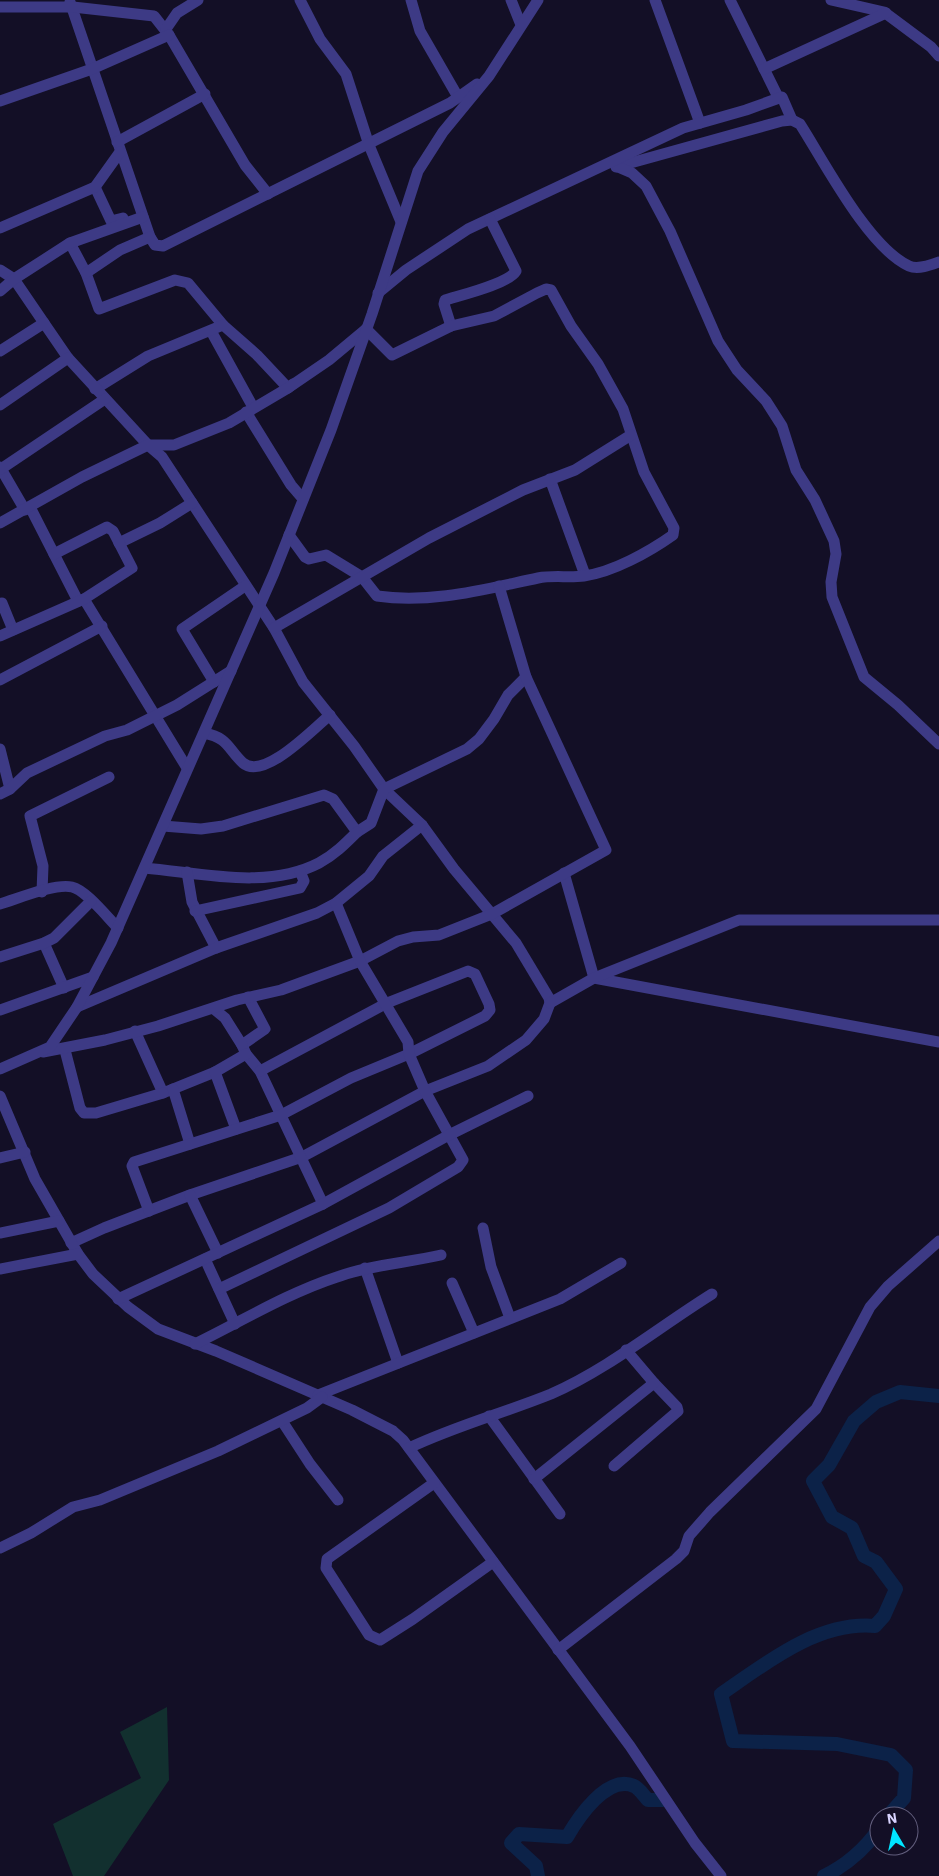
<svg xmlns="http://www.w3.org/2000/svg" width="939" height="1876" font-family="'IBM Plex Sans',sans-serif">
<style>
.green{fill:#12302f}
.lines{fill:none;stroke-linecap:round;stroke-linejoin:round}
.river{stroke:#0c2248;stroke-width:14}
.minor{stroke:#3d3a85;stroke-width:11}
</style>
<rect width="100%" height="100%" fill="#130f26"/>
<!-- green -->
<polygon class="green" points="167,1707 169,1780 104,1876 73,1876 53,1824 141,1778 120,1732"/>
<g class="lines">
<!-- river -->
<g class="river">
<path d="M888,1816L904,1798L906,1770L891,1755L837,1744L733,1741L721,1694C766,1663 818,1621 875,1626L884,1616L896,1589L876,1562L864,1556L852,1528L832,1517L813,1481L829,1465L854,1421L876,1402L900,1392L939,1396"/>
<path d="M538,1876L536,1866L511,1843L519,1834L567,1837C578,1818 607,1774 634,1786C639,1788 644,1796 648,1800H663"/>
<path d="M824,1876C847,1865 864,1850 879,1829"/>
</g>
<!-- minor -->
<g class="minor">
<polyline points="300,0 320,39 346,74 369,145 401,222"/>
<polyline points="411,0 420,31 458,97"/>
<polyline points="511,0 521,25"/>
<polyline points="655,0 700,123"/>
<polyline points="730,0 778,97"/>
<polyline points="831,0 884,12 931,47 939,56"/>
<polyline points="70,2 150,237"/>
<polyline points="0,7 73,7 154,16 169,35 245,165 268,194"/>
<polyline points="166,29 177,13 198,0"/>
<polyline points="764,69 886,13"/>
<polyline points="0,101 92,69 169,35"/>
<polyline points="117,142 205,94"/>
<path d="M616,167L782,121L792,120L800,124C825,163 868,247 909,266C918,270 931,265 939,262"/>
<polyline points="618,167 632,173 646,186 670,231 718,341 737,370 766,401 782,426 796,470 815,500 834,541 836,554 831,582 832,597 864,677 898,705 939,744"/>
<polyline points="95,187 111,221 123,218"/>
<polyline points="0,228 95,187 120,152"/>
<polyline points="70,243 86,273 99,309 175,280 188,283 223,325"/>
<polyline points="0,270 14,279 44,323"/>
<polyline points="86,273 120,250 150,237 155,245 163,246 450,103 477,84"/>
<polyline points="0,291 14,279 70,243 143,217"/>
<polyline points="378,293 406,270 468,229 683,128 746,110 782,97 792,120"/>
<path d="M451,326L444,304L445,300C461,295 508,284 516,271L490,219"/>
<polyline points="211,331 253,407"/>
<polyline points="0,351 44,323 68,358"/>
<polyline points="95,389 148,356 223,325 257,355 288,388 293,384"/>
<polyline points="0,405 68,358 148,445 162,457 274,628 303,682 354,746 384,789 422,825 454,869 516,943 549,998 550,1003 544,1019 526,1040 488,1066 425,1091 302,1157 190,1195 104,1228 71,1243"/>
<polyline points="246,412 291,485 303,499"/>
<polyline points="0,467 25,510"/>
<polyline points="1,469 105,399"/>
<polyline points="550,479 585,575"/>
<polyline points="30,507 78,601"/>
<polyline points="0,523 82,477 148,445 174,445 229,423 288,388 329,360 365,330"/>
<path d="M289,535L305,557L309,559L326,555L362,577L377,596C431,604 485,589 538,578C553,575 569,578 584,576C613,572 649,552 673,535L674,528L644,472L623,409L598,364L571,326L551,290L546,289L537,293L494,316L451,326L392,355L366,329"/>
<polyline points="119,543 160,523 192,503"/>
<polyline points="84,599 187,768"/>
<polyline points="0,604 2,603 13,630"/>
<polyline points="274,628 429,538 523,490 575,470 631,435"/>
<polyline points="0,636 84,599 132,568 113,531 107,527 54,554"/>
<polyline points="0,680 102,626"/>
<polyline points="214,682 182,629 245,586"/>
<path d="M204,733C229,738 227,748 243,763C264,781 314,728 330,715"/>
<polyline points="0,749 10,789"/>
<polyline points="0,794 10,789 27,773 105,736 127,730 177,705 231,671"/>
<polyline points="163,826 201,829 223,826 324,795 333,799 357,832 371,823 384,789 467,749 479,739 494,719 508,695 526,677"/>
<path d="M145,868C201,873 267,890 319,863C334,855 345,844 357,832"/>
<polyline points="187,872 192,902 216,948"/>
<polyline points="564,873 594,978 939,1042"/>
<polyline points="42,892 43,866 30,816 109,777"/>
<path d="M0,904C17,899 55,883 72,887C86,890 107,917 118,928"/>
<polyline points="195,911 300,888 304,881 300,871"/>
<polyline points="44,943 64,988"/>
<polyline points="0,957 44,943 54,938 91,901"/>
<polyline points="248,997 265,1029 242,1045 246,1054 260,1071 323,1204"/>
<polyline points="550,1003 594,978 739,920 939,920"/>
<polyline points="77,1007 216,948 317,913 336,903 369,876 383,856 422,825"/>
<polyline points="214,1009 225,1018 242,1045"/>
<polyline points="0,1010 93,977"/>
<polyline points="135,1031 163,1093 215,1072 246,1054"/>
<polyline points="65,1050 80,1108 84,1113 96,1113 163,1093"/>
<polyline points="43,1052 105,1040 158,1026 237,1000 281,990 360,961 398,941 413,937 439,935 492,914 606,850 526,677 499,586"/>
<polyline points="0,1069 50,1047 77,1007 111,943 274,573 331,430 372,314 418,171 443,132 489,76 538,0"/>
<polyline points="215,1072 236,1129"/>
<polyline points="173,1089 190,1144"/>
<polyline points="0,1096 35,1179 78,1254 93,1274 128,1307 158,1329 216,1351 352,1410 393,1431 403,1440 630,1746 695,1843 721,1876"/>
<polyline points="0,1158 25,1152"/>
<polyline points="190,1195 218,1253"/>
<polyline points="149,1211 132,1166 134,1162 281,1115 351,1078 409,1054 485,1016 490,1010 489,1004 475,974 468,971 387,1003 260,1071"/>
<polyline points="483,1228 491,1267 510,1318"/>
<polyline points="0,1233 59,1221"/>
<polyline points="205,1259 235,1324"/>
<polyline points="365,1268 398,1363"/>
<polyline points="0,1269 78,1254"/>
<polyline points="452,1283 474,1333"/>
<polyline points="219,1289 389,1208 458,1167 463,1160 425,1091 409,1054 408,1042 360,961 336,903"/>
<polyline points="118,1299 323,1204 449,1135 528,1096"/>
<path d="M195,1344C242,1321 288,1293 337,1277C370,1265 406,1263 441,1255"/>
<polyline points="318,1395 560,1299 621,1263"/>
<polyline points="489,1416 560,1514"/>
<polyline points="282,1421 310,1464 338,1500"/>
<path d="M409,1448C455,1426 504,1413 551,1394C608,1369 659,1327 712,1294"/>
<polyline points="614,1466 678,1411 677,1407 654,1383"/>
<polyline points="534,1479 654,1383 626,1350"/>
<polyline points="434,1483 327,1559 326,1568 369,1635 380,1640 413,1619 493,1562"/>
<polyline points="0,1548 31,1533 73,1507 100,1500 218,1451 307,1408 322,1397"/>
<polyline points="558,1650 676,1559 684,1551 689,1536 710,1512 816,1409 870,1307 888,1286 939,1241"/>
</g>
</g>
<!-- north arrow -->
<g transform="translate(894 1831) rotate(351)"><circle r="24" fill="#130f26" stroke="#625e7d"/>
<path d="M0-4L9 19L0 12L-9 19Z" fill="#00e5ff"/>
<text y="-8" font-size="14" font-weight="bold" text-anchor="middle" fill="#d9d4ff">N</text>
</g>
</svg>
